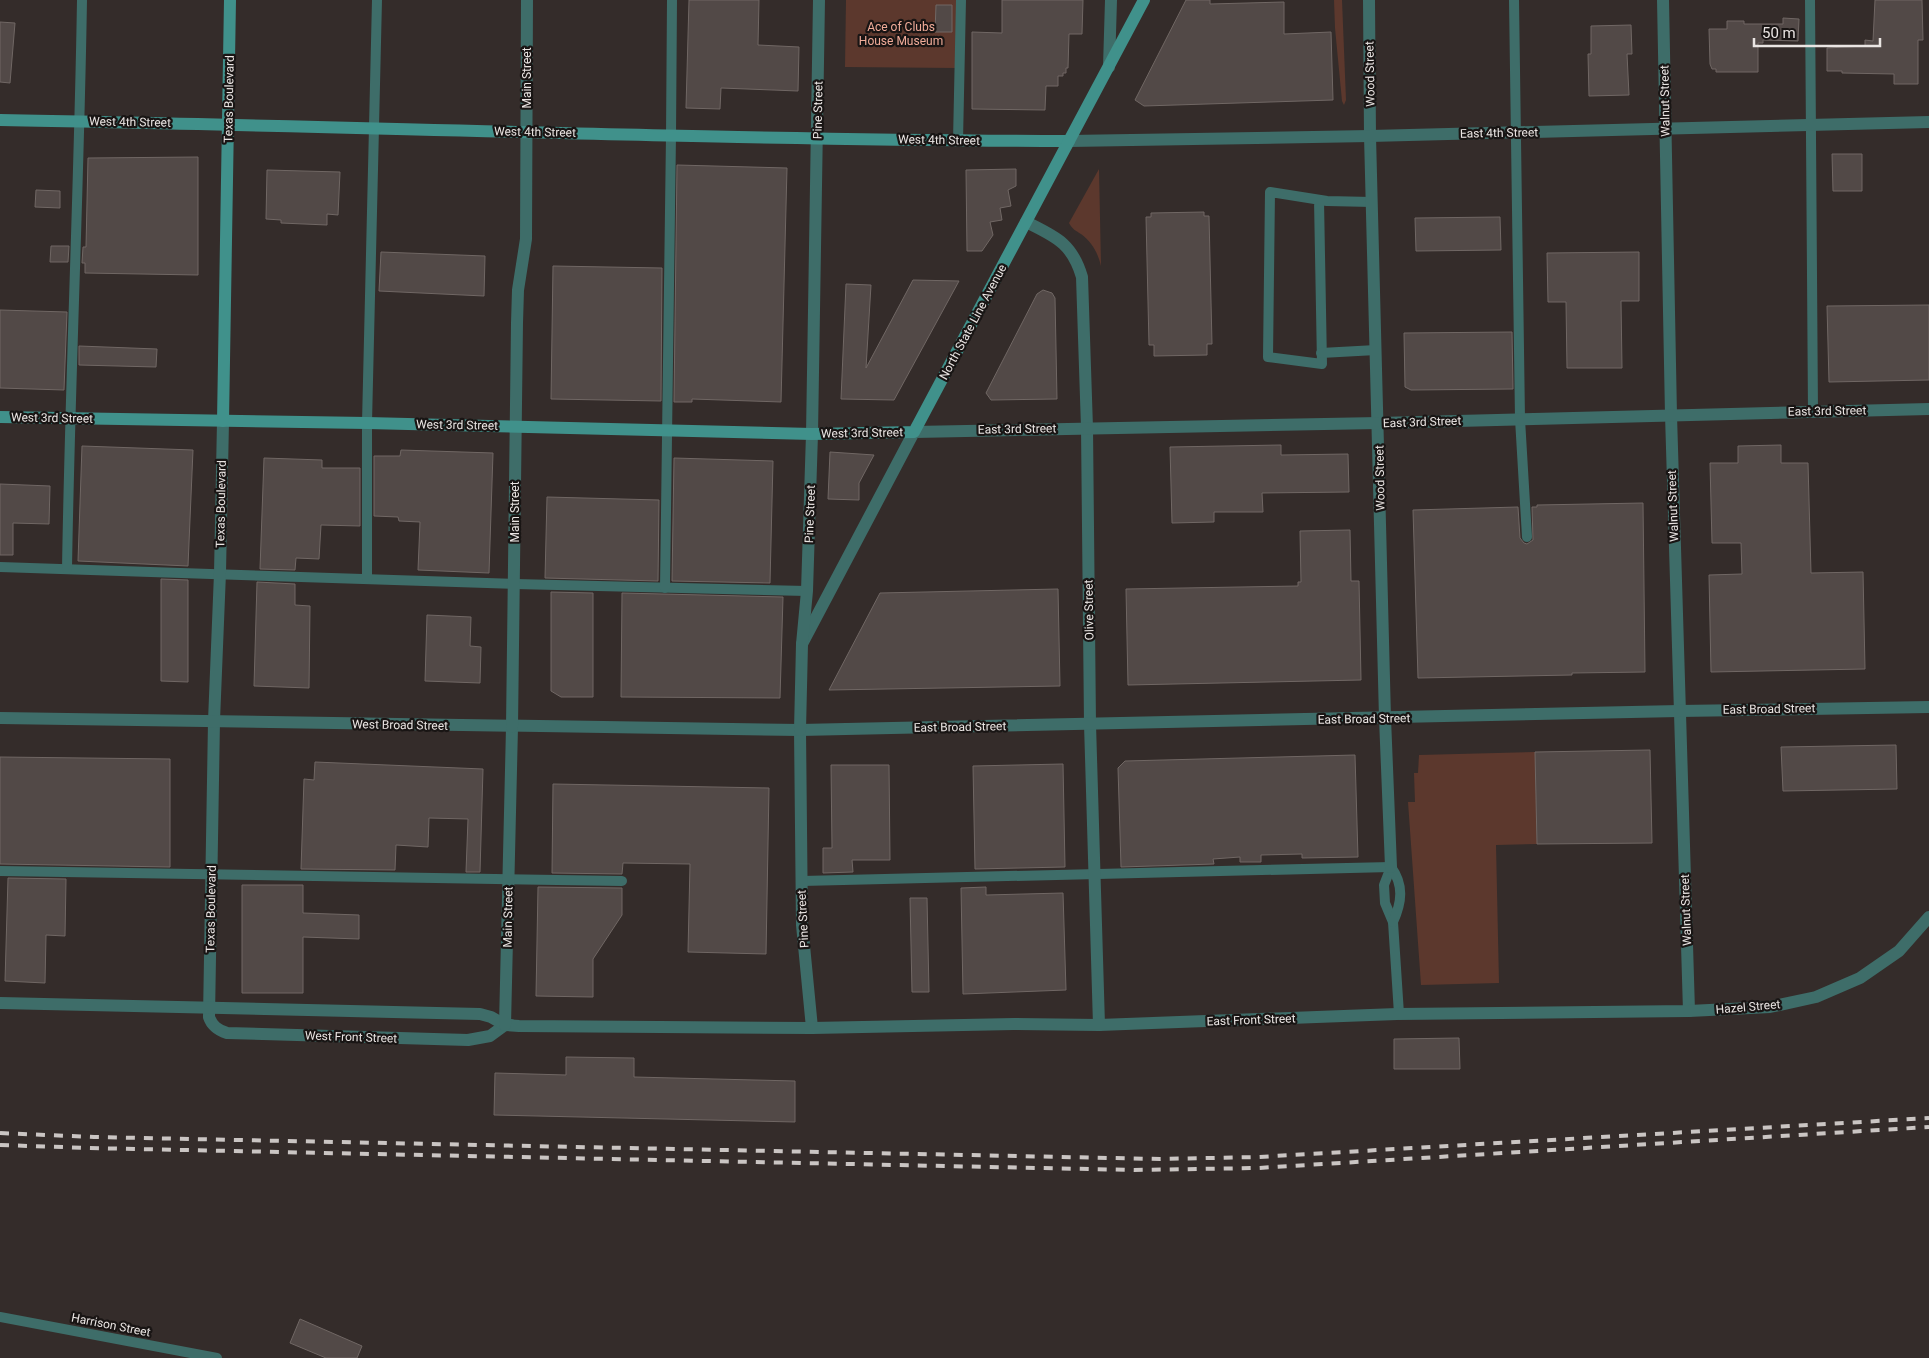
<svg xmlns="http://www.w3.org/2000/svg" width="1929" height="1358" font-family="Roboto,sans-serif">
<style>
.green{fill:#5c382d}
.building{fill:#524947;stroke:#706764}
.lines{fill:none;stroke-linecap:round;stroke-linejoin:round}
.service{stroke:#3e6d69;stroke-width:10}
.minor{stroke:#3e6d69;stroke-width:12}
.tertiary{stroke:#3e6d69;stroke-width:12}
.secondary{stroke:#40918b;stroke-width:12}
.rail{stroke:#cac5c3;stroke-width:4;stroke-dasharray:9 9;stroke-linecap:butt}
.labels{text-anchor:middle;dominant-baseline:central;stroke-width:4.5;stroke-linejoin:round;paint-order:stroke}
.park-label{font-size:12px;fill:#f1ac99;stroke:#191514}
.street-label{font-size:12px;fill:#eae5e3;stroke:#191514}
</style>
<rect width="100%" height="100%" fill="#342c2a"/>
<!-- green -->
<g class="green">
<polygon points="846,0 957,0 956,68 845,67"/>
<polygon points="1334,0 1342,0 1346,100 1344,105 1342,101 1335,28"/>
<path d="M1099,169L1101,266C1098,253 1092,242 1081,234C1076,231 1072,229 1069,223Z"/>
<polygon points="1535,752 1537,844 1496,845 1499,983 1421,985 1408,802 1415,802 1414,773 1418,773 1419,755"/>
</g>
<!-- building -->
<g class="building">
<polygon points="689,0 759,0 758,45 799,47 798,91 721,88 720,109 686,108"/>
<polygon points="1002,0 1083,0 1082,34 1069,34 1068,68 1066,68 1066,73 1063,73 1063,76 1058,76 1058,86 1046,86 1045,110 972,109 972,32 1002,33"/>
<polygon points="1186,0 1210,0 1210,4 1284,2 1284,34 1331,32 1333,100 1144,106 1135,100"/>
<polygon points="1875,0 1922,0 1923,40 1918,40 1918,84 1894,84 1894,74 1842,73 1842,71 1827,71 1827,48 1865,46 1865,40 1873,41"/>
<polygon points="936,5 952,5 952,32 935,32"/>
<polygon points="1783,18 1799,19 1798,41 1763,40 1763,43 1758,43 1758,72 1716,72 1716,69 1712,69 1710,64 1709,29 1727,29 1727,21 1744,21 1744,24 1783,24"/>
<polygon points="0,22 15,23 10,83 0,82"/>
<polygon points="1631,25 1632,54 1627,54 1629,95 1589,96 1588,54 1591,54 1591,26"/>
<polygon points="1832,154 1862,154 1862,191 1833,191"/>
<polygon points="198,157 198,275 85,273 85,263 82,263 83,247 86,247 88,158"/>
<polygon points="677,165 787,168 781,402 692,399 692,402 674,402"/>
<polygon points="1016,169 1016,186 1008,190 1011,206 1000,208 1002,220 990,222 993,235 982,251 967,251 966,170"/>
<polygon points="267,170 340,172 338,215 327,214 327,225 281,223 281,220 266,219"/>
<polygon points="36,190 60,191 60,208 35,207"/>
<polygon points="1204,212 1204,216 1209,216 1212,344 1207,344 1207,355 1154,356 1154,345 1149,345 1146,217 1151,217 1151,213"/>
<polygon points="1500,217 1501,250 1416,251 1415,218"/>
<polygon points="51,246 69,246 68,262 50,262"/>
<polygon points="381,252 485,256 484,296 379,291"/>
<polygon points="1639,252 1639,301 1621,301 1622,368 1567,368 1566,302 1548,302 1547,253"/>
<polygon points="553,266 662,268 661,401 551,399"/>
<polygon points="913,280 959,281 894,400 841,399 846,284 871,285 866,368"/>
<polygon points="1043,290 1052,293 1055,298 1057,399 991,400 986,393 1037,294"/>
<polygon points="1929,305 1929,380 1829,382 1827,306"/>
<polygon points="0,310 67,312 64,390 0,388"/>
<polygon points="1512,332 1513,389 1411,390 1405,387 1404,333"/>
<polygon points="79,346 157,349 156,367 79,365"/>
<polygon points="1281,445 1281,455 1348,454 1349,492 1262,493 1263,512 1214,512 1214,522 1172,523 1170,447"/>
<polygon points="1781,445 1781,463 1808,463 1811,573 1863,572 1865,669 1711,672 1709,575 1742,574 1741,543 1712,543 1710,463 1738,463 1738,446"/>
<polygon points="82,446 193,450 188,566 78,561"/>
<polygon points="401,450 493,453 489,573 418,570 420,522 399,521 398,517 374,516 374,456 400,456"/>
<polygon points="830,452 874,455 859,483 859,500 828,499"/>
<polygon points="264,458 322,460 322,468 360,468 360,526 321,525 319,559 296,558 295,570 260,569"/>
<polygon points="674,458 773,461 770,583 672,581"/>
<polygon points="0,484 50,486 49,524 13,523 13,555 0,555"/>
<polygon points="547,497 659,500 658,581 545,578"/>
<polygon points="1643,503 1645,672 1572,673 1572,675 1418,678 1413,510 1518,507 1520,538 1524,543 1527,544 1533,540 1532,507 1537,507 1537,505"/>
<polygon points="1350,530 1351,581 1359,581 1361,680 1128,685 1126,589 1298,586 1298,582 1301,582 1300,531"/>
<polygon points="161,579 188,580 188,682 161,681"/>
<polygon points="257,582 295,584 295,605 310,606 309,688 254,686"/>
<polygon points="1058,589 1060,686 829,690 880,593"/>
<polygon points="551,592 593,593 593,697 561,697 551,691"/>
<polygon points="622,593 783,597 780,698 621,697"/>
<polygon points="427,615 471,617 470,646 481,647 480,683 425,681"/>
<polygon points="1896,745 1897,789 1783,791 1781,747"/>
<polygon points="1650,750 1652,843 1537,844 1535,752"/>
<polygon points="1355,755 1358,857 1302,858 1302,854 1261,855 1261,862 1240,862 1240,857 1213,859 1214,864 1121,867 1118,768 1125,761"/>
<polygon points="0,757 170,759 170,867 0,864"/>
<polygon points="315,762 483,769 480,872 466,872 468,819 429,818 428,847 396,845 395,870 301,869 304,779 314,780"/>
<polygon points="1063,764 1065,867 975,869 973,766"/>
<polygon points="831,765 889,765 890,860 852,860 853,872 823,873 823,848 832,848"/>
<polygon points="553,784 769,788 766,954 688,952 690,864 623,863 622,874 552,873"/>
<polygon points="8,878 66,879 65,936 46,935 45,983 5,981"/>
<polygon points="242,885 303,885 303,913 359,915 359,939 303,937 303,993 242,993"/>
<polygon points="538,887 622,888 622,915 593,959 593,997 536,996"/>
<polygon points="986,887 986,895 1063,893 1066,990 963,994 961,888"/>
<polygon points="910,898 927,898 929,992 912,992"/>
<polygon points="1459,1038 1460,1069 1394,1069 1394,1039"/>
<polygon points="566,1057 634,1058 634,1077 795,1081 795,1122 494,1115 495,1073 566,1075"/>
<polygon points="300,1319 362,1346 357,1358 326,1358 290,1343"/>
</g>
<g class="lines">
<!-- service -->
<g class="service">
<polyline points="1514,0 1520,419 1527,537"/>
<polyline points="1810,0 1813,412"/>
<polyline points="958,141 961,0"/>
<polyline points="1319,200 1322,364 1268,357 1270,192 1327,201 1372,202"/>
<polyline points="1321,353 1376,350"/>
<polyline points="0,567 515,584 807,591"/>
<path d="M67,569C70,379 79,190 82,0"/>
<polyline points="367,579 367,423 377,0"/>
<polyline points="665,588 671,135 672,0"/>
<polyline points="1391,867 1384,885 1385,903 1393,922 1399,1014"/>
<path d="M1391,867C1404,885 1402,902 1393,922"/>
<polyline points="0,871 622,881"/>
<polyline points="802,881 1391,867"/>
<polyline points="0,1317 217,1358"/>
</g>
<!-- minor -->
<g class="minor">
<polyline points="1663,0 1671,415 1689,1011"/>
<polyline points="1109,67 1111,0"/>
<path d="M223,421L220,573L214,721L209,1017C212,1026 218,1030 227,1033L468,1040L490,1036L505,1025H511"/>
<polyline points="1385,718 1391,867"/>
<polyline points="1090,724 1099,1025"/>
<polyline points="800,730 802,925 812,1028"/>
<polyline points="0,1003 480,1014 491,1017 505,1025 519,1026 812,1028 1014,1024 1099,1025 1397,1014 1689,1011 1770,1007 1816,997 1860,978 1899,951 1929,917"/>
<polyline points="505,1025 512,727"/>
</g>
<!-- tertiary -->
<g class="tertiary">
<polyline points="1369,0 1370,136 1385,718"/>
<polyline points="1069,141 1370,136 1929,122"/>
<path d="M1026,222C1056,237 1072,243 1082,277L1087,428L1090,724"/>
<polyline points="802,644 914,432 1379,423 1929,409"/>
<polyline points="0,718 800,730 1679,711 1929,707"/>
<polyline points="512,727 517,323 518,290 526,239 527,0"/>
<polyline points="800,730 802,644 807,591 812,434 819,0"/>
</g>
<!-- secondary -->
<g class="secondary">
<path d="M0,120C356,126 713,140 1069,141"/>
<polyline points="0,417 367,423 812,434 914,432 1144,0"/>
<polyline points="223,421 230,0"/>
</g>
<!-- rail -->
<g class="rail">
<polyline points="0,1133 94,1137 1160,1159 1258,1157 1929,1118"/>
<polyline points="0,1145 89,1148 1134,1170 1258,1168 1929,1127"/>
</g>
</g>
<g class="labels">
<!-- park labels -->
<g class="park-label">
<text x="901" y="27">Ace of Clubs<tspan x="901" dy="14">House Museum</tspan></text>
</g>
<!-- street labels -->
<g class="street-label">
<text transform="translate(1370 74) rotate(-91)">Wood Street</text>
<text transform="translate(527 78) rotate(-90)">Main Street</text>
<text transform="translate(229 99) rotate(-89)">Texas Boulevard</text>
<text transform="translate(1665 101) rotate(-91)">Walnut Street</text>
<text transform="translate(818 110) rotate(-89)">Pine Street</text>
<text transform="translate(130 122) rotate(1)">West 4th Street</text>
<text transform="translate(535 132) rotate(1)">West 4th Street</text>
<text transform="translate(1499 133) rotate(-1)">East 4th Street</text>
<text transform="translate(939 140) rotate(1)">West 4th Street</text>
<text transform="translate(973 322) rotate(-62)">North State Line Avenue</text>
<text transform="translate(1827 411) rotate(-1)">East 3rd Street</text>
<text transform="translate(52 418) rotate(1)">West 3rd Street</text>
<text transform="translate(1422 422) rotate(-2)">East 3rd Street</text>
<text transform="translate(457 425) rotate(1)">West 3rd Street</text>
<text transform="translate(1017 429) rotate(-1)">East 3rd Street</text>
<text transform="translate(862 433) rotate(-1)">West 3rd Street</text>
<text transform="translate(1380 478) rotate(-91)">Wood Street</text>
<text transform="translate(221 504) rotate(-89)">Texas Boulevard</text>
<text transform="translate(1673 506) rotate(-92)">Walnut Street</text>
<text transform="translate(515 512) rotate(-90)">Main Street</text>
<text transform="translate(810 514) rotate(-88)">Pine Street</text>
<text transform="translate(1089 610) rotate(-91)">Olive Street</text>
<text transform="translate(1769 709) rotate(-1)">East Broad Street</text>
<text transform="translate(1364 719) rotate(-1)">East Broad Street</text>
<text transform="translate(400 725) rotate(1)">West Broad Street</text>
<text transform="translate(960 727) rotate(-1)">East Broad Street</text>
<text transform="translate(211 909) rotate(-89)">Texas Boulevard</text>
<text transform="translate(1686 910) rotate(-92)">Walnut Street</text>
<text transform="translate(508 917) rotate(-89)">Main Street</text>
<text transform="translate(803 919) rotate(-93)">Pine Street</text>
<text transform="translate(1748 1007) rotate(-5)">Hazel Street</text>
<text transform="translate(1251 1020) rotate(-2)">East Front Street</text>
<text transform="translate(351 1037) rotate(2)">West Front Street</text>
<text transform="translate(111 1325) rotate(11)">Harrison Street</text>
</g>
</g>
<!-- scale -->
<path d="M1754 38v8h126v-8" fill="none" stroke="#eae5e3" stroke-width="2.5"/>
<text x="1762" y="38" font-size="15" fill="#eae5e3" stroke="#191514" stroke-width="4" paint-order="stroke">50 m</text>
</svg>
